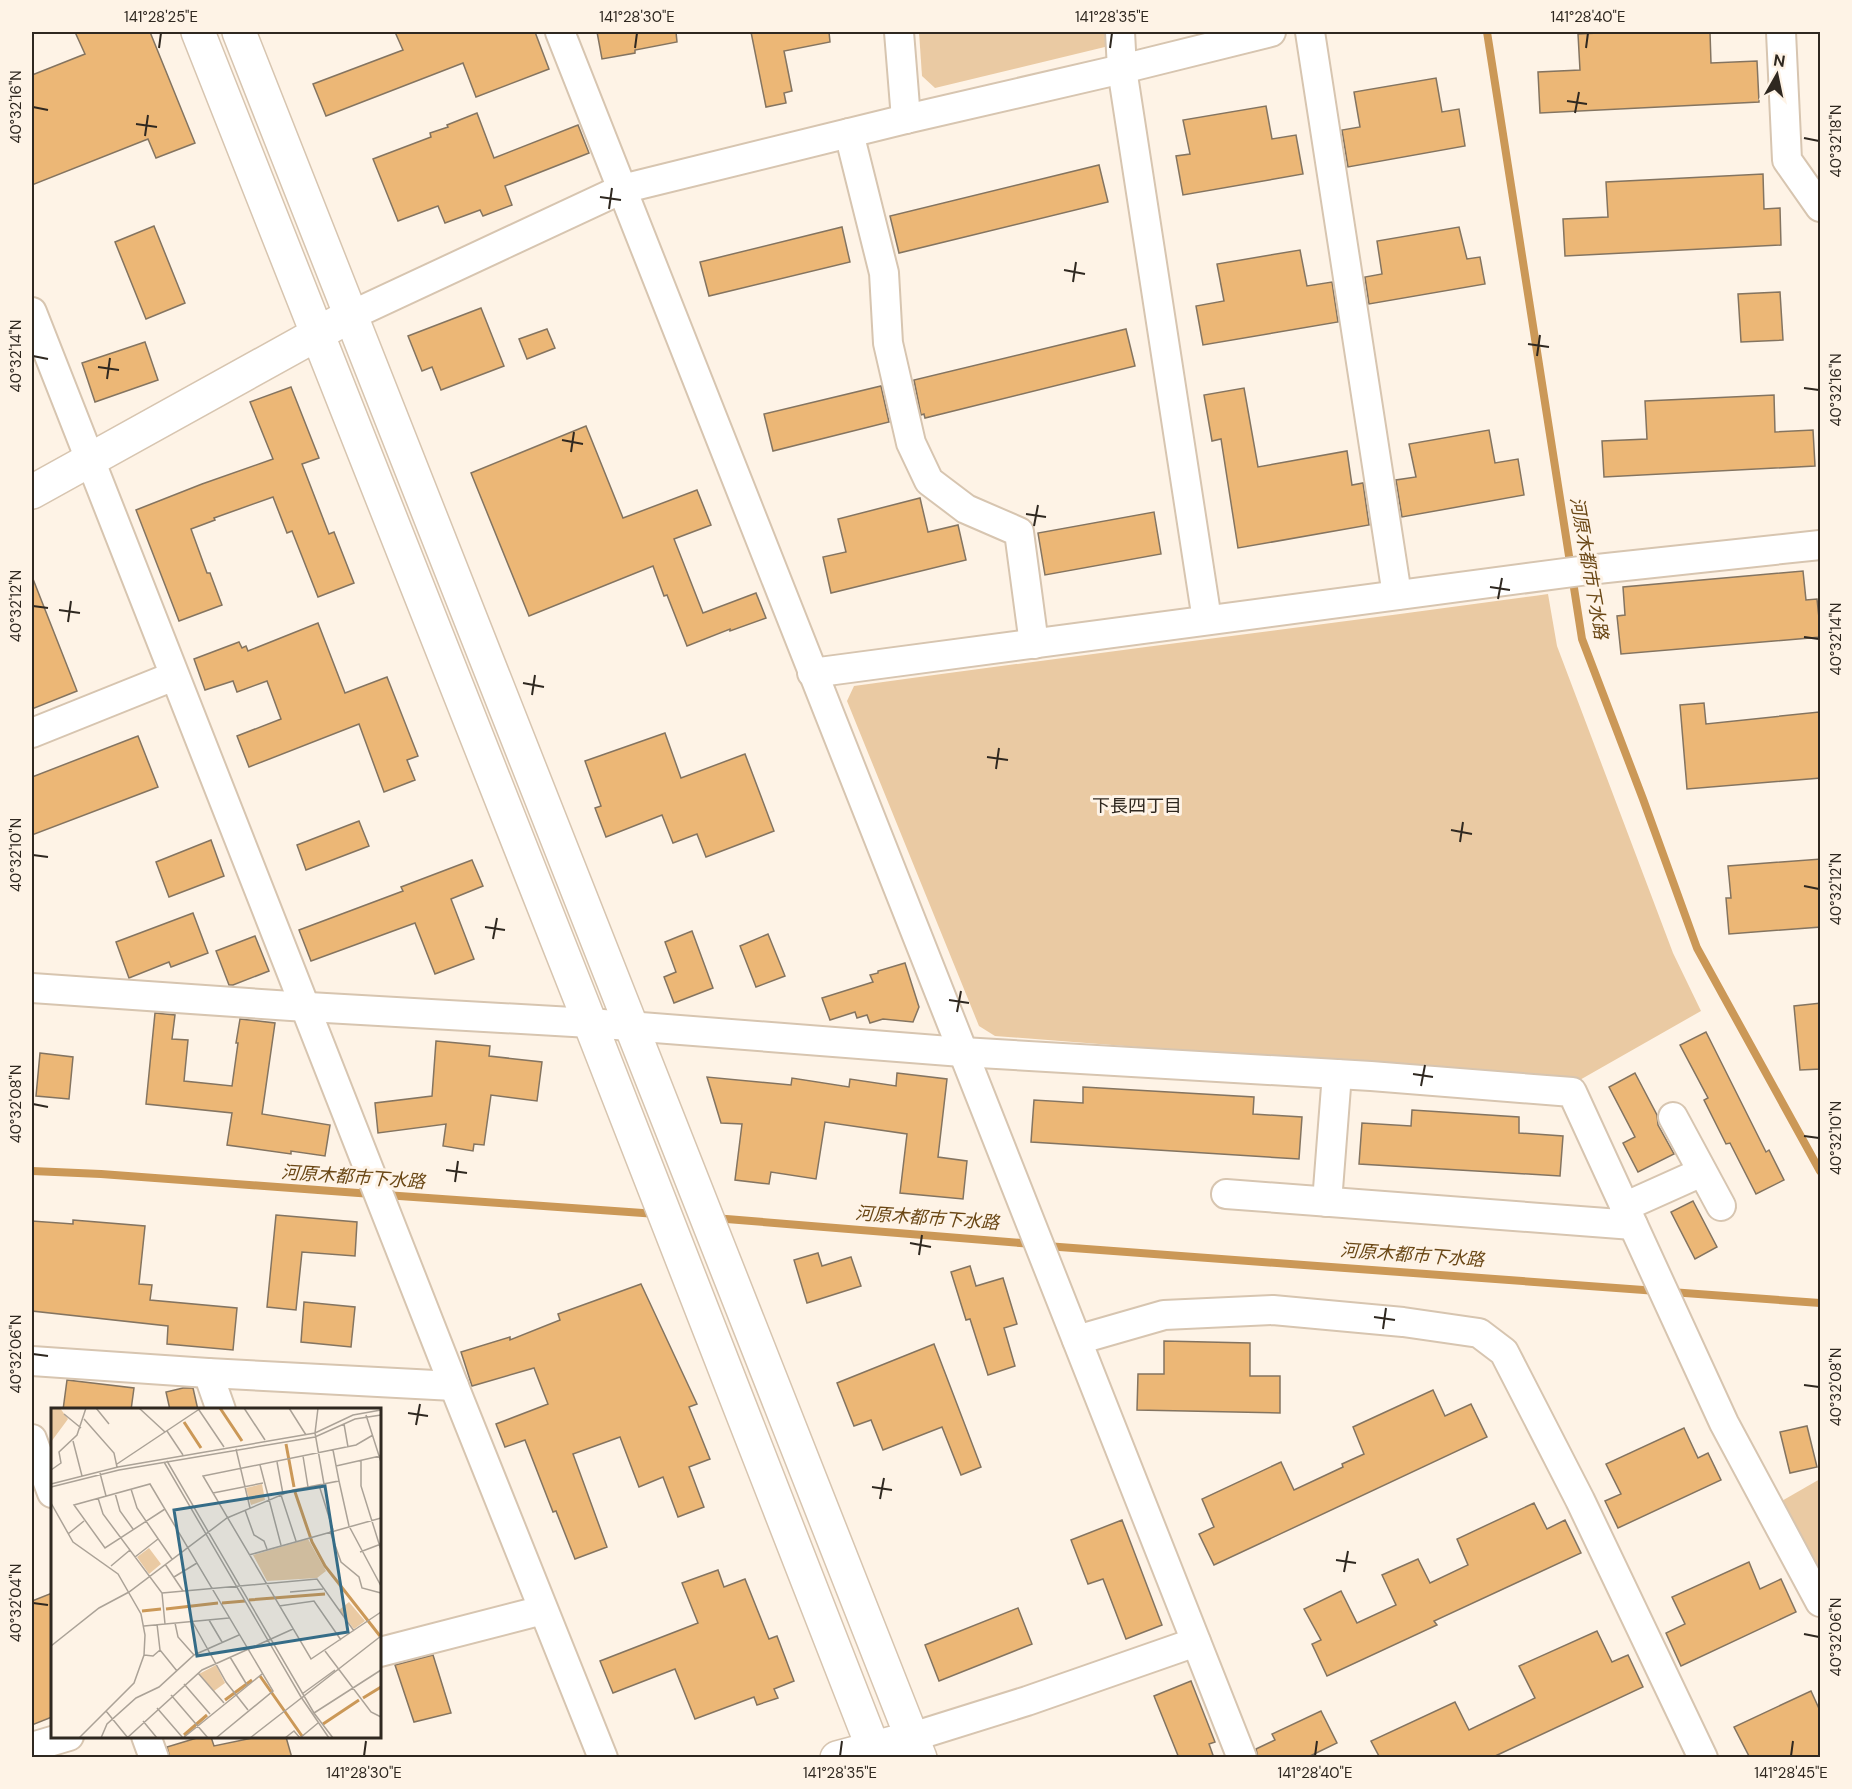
<svg xmlns="http://www.w3.org/2000/svg" width="1852" height="1789" font-family="'DM Sans','Noto Sans JP',sans-serif">
<style>
.green{fill:#eacaa3}
.lines{fill:none;stroke-linecap:round;stroke-linejoin:round}
.stream{stroke:#cb9857;stroke-width:8}
.building{fill:#ecb776;stroke:#847460;stroke-width:1.5}
.minor-casing{stroke:#d7c5b0;stroke-width:32}
.tertiary-casing{stroke:#d7c5b0;stroke-width:36}
.minor{stroke:#fff;stroke-width:28}
.tertiary{stroke:#fff;stroke-width:33}
.ticks{fill:none;stroke:#2f2820;stroke-width:2}
.labels{text-anchor:middle;dominant-baseline:central;stroke-width:6;stroke-linejoin:round;paint-order:stroke}
.water-label{font-size:18px;font-style:italic;fill:#6a4715;stroke:#fef3e6}
.neighbourhood-label{font-size:18px;fill:#2f2820;stroke:#fef3e6}
.inset-river{fill:none;stroke:#cb9857;stroke-width:3}
.inset-road{fill:none;stroke:#aba297;stroke-width:1.5}
.view{fill:#356c87;fill-opacity:0.15;stroke:#356c87;stroke-width:3}
.inset-edge{fill:none;stroke:#2f2820;stroke-width:3}
.neatline{fill:none;stroke:#2f2820;stroke-width:2}
.ticks-label{font-size:15px;text-anchor:middle;fill:#2f2820}
</style>
<rect width="100%" height="100%" fill="#fef3e6"/>
<!-- green -->
<g class="green">
<polygon points="919,32 1109,32 1109,46 935,88 922,76"/>
<path d="M1548,594L1557,646L1673,953L1701,1011L1578,1081L995,1036L979,1026L847,701L854,686C1085,654 1317,626 1548,594Z"/>
<polygon points="1820,1479 1820,1575 1780,1502"/>
</g>
<g class="lines">
<!-- stream -->
<g class="stream">
<polyline points="1487,32 1582,639 1643,799 1697,948 1820,1171"/>
<polyline points="32,1171 101,1174 372,1194"/>
<polyline points="385,1195 657,1214"/>
<polyline points="714,1218 1033,1244"/>
<polyline points="1046,1246 1820,1303"/>
</g>
</g>
<!-- building -->
<g class="building">
<polygon points="75,32 150,32 195,143 156,158 148,139 32,185 32,75 85,54"/>
<polygon points="395,32 535,32 549,69 476,97 463,63 326,116 313,84 403,50"/>
<polygon points="597,32 676,32 677,42 635,50 635,53 602,59"/>
<polygon points="751,32 829,32 830,42 784,51 792,91 784,93 786,103 766,107"/>
<polygon points="1620,32 1710,32 1711,63 1757,61 1759,102 1540,113 1538,72 1580,70 1578,34"/>
<polygon points="1436,78 1442,112 1459,109 1465,146 1348,167 1342,130 1360,127 1354,92"/>
<polygon points="1266,106 1272,139 1296,135 1303,174 1183,195 1176,156 1190,154 1183,120"/>
<polygon points="477,113 494,158 578,125 589,153 505,186 512,205 483,216 480,210 445,223 438,206 398,221 373,159 431,137 430,133 448,127 447,125"/>
<polygon points="1099,165 1108,202 899,253 890,216"/>
<polygon points="1763,174 1764,209 1780,208 1781,245 1565,256 1563,219 1608,217 1606,182"/>
<polygon points="154,226 185,303 146,319 115,242"/>
<polygon points="842,227 850,262 709,296 700,262"/>
<polygon points="1459,227 1467,259 1480,257 1485,284 1369,304 1365,277 1382,274 1377,241"/>
<polygon points="1300,250 1307,286 1332,282 1338,322 1203,345 1196,306 1224,301 1217,264"/>
<polygon points="1780,292 1783,340 1741,342 1738,294"/>
<polygon points="481,308 504,366 441,390 432,367 422,371 408,336"/>
<polygon points="547,329 555,348 527,359 519,339"/>
<polygon points="1126,329 1135,366 925,418 924,414 921,415 914,380"/>
<polygon points="145,342 158,380 95,402 82,363"/>
<polygon points="881,386 889,422 773,451 764,414"/>
<polygon points="291,387 319,458 302,464 329,534 334,532 354,583 318,597 292,531 287,533 273,497 214,518 215,520 191,529 207,573 210,573 222,605 179,621 136,510 202,484 273,459 250,402"/>
<polygon points="1244,388 1258,467 1347,451 1352,485 1363,483 1369,525 1238,548 1221,439 1212,441 1204,395"/>
<polygon points="1774,395 1775,432 1813,430 1815,466 1604,477 1602,441 1647,439 1645,401"/>
<polygon points="586,426 623,518 697,490 711,525 674,539 703,613 756,593 766,618 730,631 730,629 687,646 667,595 664,596 653,566 529,616 471,473"/>
<polygon points="1489,430 1495,463 1518,459 1524,495 1402,517 1396,480 1416,477 1409,444"/>
<polygon points="920,498 928,532 958,525 966,560 831,593 823,557 846,552 838,519"/>
<polygon points="1154,512 1161,554 1045,575 1038,533"/>
<polygon points="1803,571 1806,600 1817,599 1821,637 1621,654 1617,616 1625,615 1623,587"/>
<polygon points="32,579 33,579 77,691 32,709"/>
<polygon points="318,623 345,693 387,677 418,756 407,760 415,780 384,792 359,724 249,767 237,736 281,719 267,681 237,692 233,681 205,690 194,659 239,642 242,648 246,646 248,651"/>
<polygon points="1704,703 1706,724 1819,712 1821,778 1687,789 1680,705"/>
<polygon points="665,733 681,778 745,754 774,831 706,857 697,834 673,843 662,815 606,837 595,808 601,806 585,761"/>
<polygon points="138,736 158,787 32,835 32,777"/>
<polygon points="359,821 369,846 306,870 297,845"/>
<polygon points="211,840 224,876 169,897 156,862"/>
<polygon points="1821,859 1821,927 1729,934 1726,898 1731,898 1728,866"/>
<polygon points="472,860 483,886 451,899 474,959 435,974 415,923 311,961 299,930 403,891 401,887"/>
<polygon points="193,913 208,953 171,967 169,962 129,978 116,942"/>
<polygon points="692,931 713,988 674,1003 664,977 676,972 665,942"/>
<polygon points="768,934 785,976 756,987 740,946"/>
<polygon points="255,936 269,971 233,985 229,985 216,951"/>
<polygon points="905,963 919,1007 913,1022 883,1019 870,1023 867,1015 857,1018 855,1012 830,1020 822,998 873,982 870,975 878,973 878,971"/>
<polygon points="1821,1003 1821,1069 1800,1070 1794,1006"/>
<polygon points="155,1013 175,1015 172,1039 188,1040 184,1081 232,1086 238,1043 236,1043 240,1019 275,1023 262,1114 330,1125 325,1156 291,1151 291,1154 227,1145 232,1113 146,1104"/>
<polygon points="1706,1032 1766,1152 1769,1150 1784,1180 1756,1194 1730,1143 1726,1144 1704,1100 1708,1098 1680,1045"/>
<polygon points="436,1041 490,1046 489,1056 542,1062 537,1101 491,1095 484,1145 474,1144 473,1151 443,1146 446,1124 378,1133 375,1103 432,1096"/>
<polygon points="40,1053 73,1057 69,1099 36,1096"/>
<polygon points="897,1073 947,1079 938,1157 967,1161 963,1199 900,1193 907,1134 825,1122 816,1179 771,1172 769,1184 735,1180 742,1124 721,1123 707,1077 791,1085 792,1078 849,1087 850,1079 896,1086"/>
<polygon points="1635,1073 1657,1115 1658,1125 1674,1154 1638,1172 1623,1143 1635,1137 1609,1087"/>
<polygon points="1083,1087 1254,1097 1253,1114 1302,1117 1299,1159 1031,1142 1034,1100 1083,1103"/>
<polygon points="1412,1110 1519,1117 1519,1133 1563,1136 1560,1176 1359,1164 1362,1123 1411,1126"/>
<polygon points="1693,1201 1717,1247 1695,1259 1671,1212"/>
<polygon points="276,1215 357,1222 355,1256 302,1252 296,1310 267,1307"/>
<polygon points="73,1220 145,1226 139,1284 152,1285 150,1300 237,1308 233,1350 167,1344 168,1326 32,1311 32,1221 73,1224"/>
<polygon points="818,1253 822,1266 851,1257 861,1286 807,1303 794,1260"/>
<polygon points="970,1266 976,1286 1003,1278 1017,1324 1004,1328 1015,1366 988,1375 970,1319 966,1320 951,1272"/>
<polygon points="641,1284 697,1404 689,1407 710,1459 689,1467 704,1507 678,1517 663,1477 639,1487 620,1437 573,1454 607,1547 575,1559 556,1511 553,1512 525,1440 505,1447 496,1424 548,1404 534,1368 472,1386 461,1352 510,1337 510,1340 560,1320 558,1314"/>
<polygon points="304,1302 355,1307 351,1347 301,1342"/>
<polygon points="1164,1341 1250,1343 1250,1376 1280,1376 1280,1413 1137,1410 1138,1374 1164,1374"/>
<polygon points="934,1344 981,1467 961,1475 942,1427 883,1450 871,1420 854,1426 837,1383"/>
<polygon points="67,1380 134,1388 131,1410 63,1410"/>
<polygon points="183,1388 193,1388 198,1410 170,1410 166,1392"/>
<polygon points="1433,1390 1445,1416 1471,1404 1487,1437 1214,1565 1199,1534 1214,1527 1202,1499 1281,1462 1294,1490 1343,1467 1342,1464 1364,1454 1353,1427"/>
<polygon points="1807,1426 1817,1467 1790,1473 1780,1432"/>
<polygon points="1684,1428 1698,1458 1708,1453 1721,1480 1618,1528 1605,1501 1621,1494 1606,1464"/>
<polygon points="1534,1503 1547,1529 1565,1520 1581,1553 1434,1621 1437,1625 1327,1676 1312,1644 1321,1640 1304,1609 1341,1591 1357,1623 1396,1605 1382,1575 1418,1559 1430,1583 1468,1565 1457,1539"/>
<polygon points="1122,1520 1162,1625 1126,1639 1103,1579 1088,1584 1071,1540"/>
<polygon points="1749,1562 1760,1589 1781,1579 1796,1612 1681,1666 1666,1633 1685,1624 1672,1597"/>
<polygon points="718,1570 724,1587 745,1579 769,1639 777,1636 794,1681 774,1689 778,1698 757,1705 754,1697 695,1719 675,1669 613,1693 600,1661 698,1623 682,1583"/>
<polygon points="52,1593 52,1717 32,1725 32,1601"/>
<polygon points="1018,1608 1032,1644 939,1681 925,1645"/>
<polygon points="1597,1631 1612,1662 1628,1655 1643,1687 1491,1758 1380,1758 1371,1741 1455,1702 1469,1730 1535,1698 1519,1666"/>
<polygon points="433,1655 451,1713 414,1722 395,1665"/>
<polygon points="1191,1681 1215,1742 1209,1744 1214,1758 1179,1758 1154,1696"/>
<polygon points="1811,1691 1821,1713 1821,1758 1750,1758 1734,1727"/>
<polygon points="1321,1711 1337,1743 1306,1758 1258,1758 1256,1749 1275,1740 1272,1734"/>
<polygon points="200,1737 211,1737 214,1746 257,1737 286,1737 292,1758 170,1758 167,1747"/>
</g>
<g class="lines">
<defs>
<g id="minor">
<polyline points="560,32 1242,1758"/>
<polyline points="899,32 906,119"/>
<polyline points="1120,32 1122,69 1207,620"/>
<polyline points="1310,32 1397,595"/>
<polyline points="1781,32 1787,160 1820,207"/>
<polyline points="849,133 884,273 888,343 911,443 929,481 966,509 1019,532 1034,644"/>
<polyline points="32,312 454,1386 603,1758"/>
<polyline points="352,315 622,189 906,119 1122,69 1271,32"/>
<polyline points="812,673 1588,570 1820,545"/>
<polyline points="32,733 174,676"/>
<polyline points="32,988 291,1006 590,1023 962,1052 1371,1076 1572,1092 1724,1423 1820,1602"/>
<polyline points="1673,1117 1721,1206"/>
<polyline points="1226,1194 1633,1225"/>
<polyline points="1327,1202 1337,1074"/>
<polyline points="1624,1207 1702,1172"/>
<polyline points="1077,1340 1164,1315 1273,1310 1403,1322 1479,1333 1504,1352 1580,1500 1703,1758"/>
<polyline points="32,1361 208,1373 454,1386"/>
<polyline points="208,1373 221,1410"/>
<polyline points="32,1439 52,1493"/>
<polyline points="380,1652 543,1610"/>
<polyline points="146,1736 154,1758"/>
<polyline points="912,1737 1027,1701 1196,1642"/>
<polyline points="32,1747 69,1736"/>
</g>
<g id="tertiary">
<polyline points="198,32 590,1023 877,1758"/>
<polyline points="239,32 920,1758"/>
<polyline points="32,492 337,323"/>
<polyline points="837,1758 893,1743"/>
</g>
</defs>
<!-- minor casing -->
<use href="#minor" class="minor-casing"/>
<!-- tertiary casing -->
<use href="#tertiary" class="tertiary-casing"/>
<!-- minor -->
<use href="#minor" class="minor"/>
<!-- tertiary -->
<use href="#tertiary" class="tertiary"/>
</g>
<!-- ticks -->
<path class="ticks" d="M159,48L161,33M635,48L637,33M1110,48L1112,33M1586,48L1588,33M1567,101L1587,104M33,107L48,110M1575,113L1579,92M136,124L157,127M145,136L148,115M1804,138L1819,141M600,197L621,200M609,209L612,188M1064,270L1085,274M1073,282L1076,262M1528,344L1549,347M33,356L48,359M1537,356L1540,335M98,367L119,370M107,379L110,358M1804,388L1819,390M562,440L583,444M571,452L574,432M1026,514L1046,517M1034,526L1038,505M1490,587L1510,590M1498,599L1502,578M33,606L48,608M59,610L80,613M68,622L71,601M1804,637L1819,639M523,683L544,687M532,695L535,675M987,757L1008,760M996,769L999,748M1451,830L1472,834M1460,842L1463,822M33,855L48,857M1804,886L1819,889M485,927L505,930M493,939L497,918M949,1000L969,1003M957,1012L961,991M1413,1074L1433,1077M1421,1086L1425,1065M33,1104L48,1107M1804,1136L1819,1138M446,1170L467,1173M455,1182L458,1161M910,1243L931,1247M919,1255L922,1235M1374,1317L1395,1320M1383,1329L1386,1308M33,1354L48,1356M1804,1385L1819,1387M408,1413L428,1416M416,1425L420,1404M872,1487L892,1490M880,1499L884,1478M1336,1560L1356,1563M1344,1572L1348,1551M33,1603L48,1605M1804,1634L1819,1637M364,1756L366,1741M840,1756L842,1741M1315,1756L1317,1741M1791,1756L1793,1741"/>
<g class="labels">
<!-- water labels -->
<g class="water-label">
<text transform="translate(1589 568) rotate(80)">河原木都市下水路</text>
<text transform="translate(353 1177) rotate(4)">河原木都市下水路</text>
<text transform="translate(927 1218) rotate(4)">河原木都市下水路</text>
<text transform="translate(1412 1255) rotate(4)">河原木都市下水路</text>
</g>
<!-- neighbourhood labels -->
<g class="neighbourhood-label">
<text x="1137" y="806">下長四丁目</text>
</g>
</g>
<!-- overview -->
<g transform="translate(51 1408)">
<rect width="330" height="330" fill="#fef3e6"/>
<path d="M0,0H9L17,11L0,34ZM211,76L214,92L200,97L195,80ZM257,131L275,163L266,170L216,173L202,147ZM98,140L110,156L98,166L86,149ZM298,194L314,213L303,221L288,202ZM165,257L174,275L163,283L148,266Z" fill="#eacaa3"/>
<path class="inset-river" d="M169,0L191,33M133,14L150,40M235,36L243,79M244,84L261,134L274,158L329,228M198,192L274,186M171,195L194,193M115,201L167,195M91,203L110,201M209,268L251,328M312,290L330,279M174,292L201,272M272,316L308,292M133,327L156,307"/>
<path class="inset-road" d="M45,0L58,16M88,0L114,24M193,0L214,32M238,0L255,27M267,0L264,25L273,76M148,2L173,39M13,6L30,20M315,7L330,54M33,11L63,45L66,59M293,16L297,39M116,23L132,47M322,27L305,37L152,68L260,251L330,204M22,33L31,68M185,41L199,100M282,42L288,73M252,48L257,79M310,52V78L330,142M116,53L263,305L282,330M113,54L250,289L278,330M226,54L232,86M66,56L150,0M209,57L230,137M285,58L329,48M0,62L10,55L8,44L26,27L35,0M49,65L55,88M0,76L67,59L264,25L302,7L330,2M268,77L282,122M0,79L68,62L264,29L304,11L330,7M80,81L86,100L121,151M64,85L69,103L82,121M162,85L212,75M230,87L245,133M47,90L52,106L111,185L114,216M0,95L22,134L67,166L90,206L94,227L93,247L83,275L28,330M114,101L54,140L23,97L99,76L222,283L165,330M194,102L203,127L213,133L216,141M279,123L290,154L308,169L311,180L330,185M17,126L33,113M309,144L330,136M198,147L330,110M84,149L107,131M114,156L132,183M60,158L79,142M123,169L146,155M239,184L272,181M111,185L266,171L303,223M228,198L263,193L290,232M158,212L171,234M141,213L175,274L197,302M124,215L127,229L143,247M106,216L109,242L126,263M93,218L178,210M0,238L48,200L78,184L176,110L242,82L288,73L298,118L330,178M274,243L320,304L330,309M93,247L102,248L109,242M179,249L196,277M147,265L173,295M133,276L159,306M251,286L284,262M120,287L157,330M106,300L132,330M55,303L77,330M263,305L330,262M92,313L106,330M50,330L56,316L85,290L108,279L143,247L188,227M76,330L151,262L242,221M132,330L211,266M199,330L330,228M234,330L243,323L249,330M249,330L267,315"/>
<path class="view" d="M274,78L297,224L146,248L123,102Z"/>
<rect width="330" height="330" class="inset-edge"/>
</g>
<!-- border -->
<rect width="1852" height="1789" fill="none" stroke="#fef3e6" stroke-width="66"/>
<!-- north arrow -->
<g transform="translate(1777 75) rotate(9)" stroke="#fef3e6" stroke-width="4.5" paint-order="stroke">
<path d="M0-4.5L10 22L0 15L-10 22Z" fill="#2f2820"/>
<text y="-9" font-size="16" font-weight="bold" text-anchor="middle" fill="#2f2820">N</text>
</g>
<rect x="33" y="33" width="1786" height="1723" class="neatline"/>
<g class="ticks-label">
<text x="161" y="22">141°28'25"E</text>
<text x="637" y="22">141°28'30"E</text>
<text x="1112" y="22">141°28'35"E</text>
<text x="1588" y="22">141°28'40"E</text>
<text transform="translate(16 107) rotate(-90)" y="5">40°32'16"N</text>
<text transform="translate(1836 141) rotate(-90)" y="5">40°32'18"N</text>
<text transform="translate(16 356) rotate(-90)" y="5">40°32'14"N</text>
<text transform="translate(1836 390) rotate(-90)" y="5">40°32'16"N</text>
<text transform="translate(16 606) rotate(-90)" y="5">40°32'12"N</text>
<text transform="translate(1836 639) rotate(-90)" y="5">40°32'14"N</text>
<text transform="translate(16 855) rotate(-90)" y="5">40°32'10"N</text>
<text transform="translate(1836 889) rotate(-90)" y="5">40°32'12"N</text>
<text transform="translate(16 1104) rotate(-90)" y="5">40°32'08"N</text>
<text transform="translate(1836 1138) rotate(-90)" y="5">40°32'10"N</text>
<text transform="translate(16 1354) rotate(-90)" y="5">40°32'06"N</text>
<text transform="translate(1836 1387) rotate(-90)" y="5">40°32'08"N</text>
<text transform="translate(16 1603) rotate(-90)" y="5">40°32'04"N</text>
<text transform="translate(1836 1637) rotate(-90)" y="5">40°32'06"N</text>
<text x="364" y="1778">141°28'30"E</text>
<text x="840" y="1778">141°28'35"E</text>
<text x="1315" y="1778">141°28'40"E</text>
<text x="1791" y="1778">141°28'45"E</text>
</g>
</svg>
